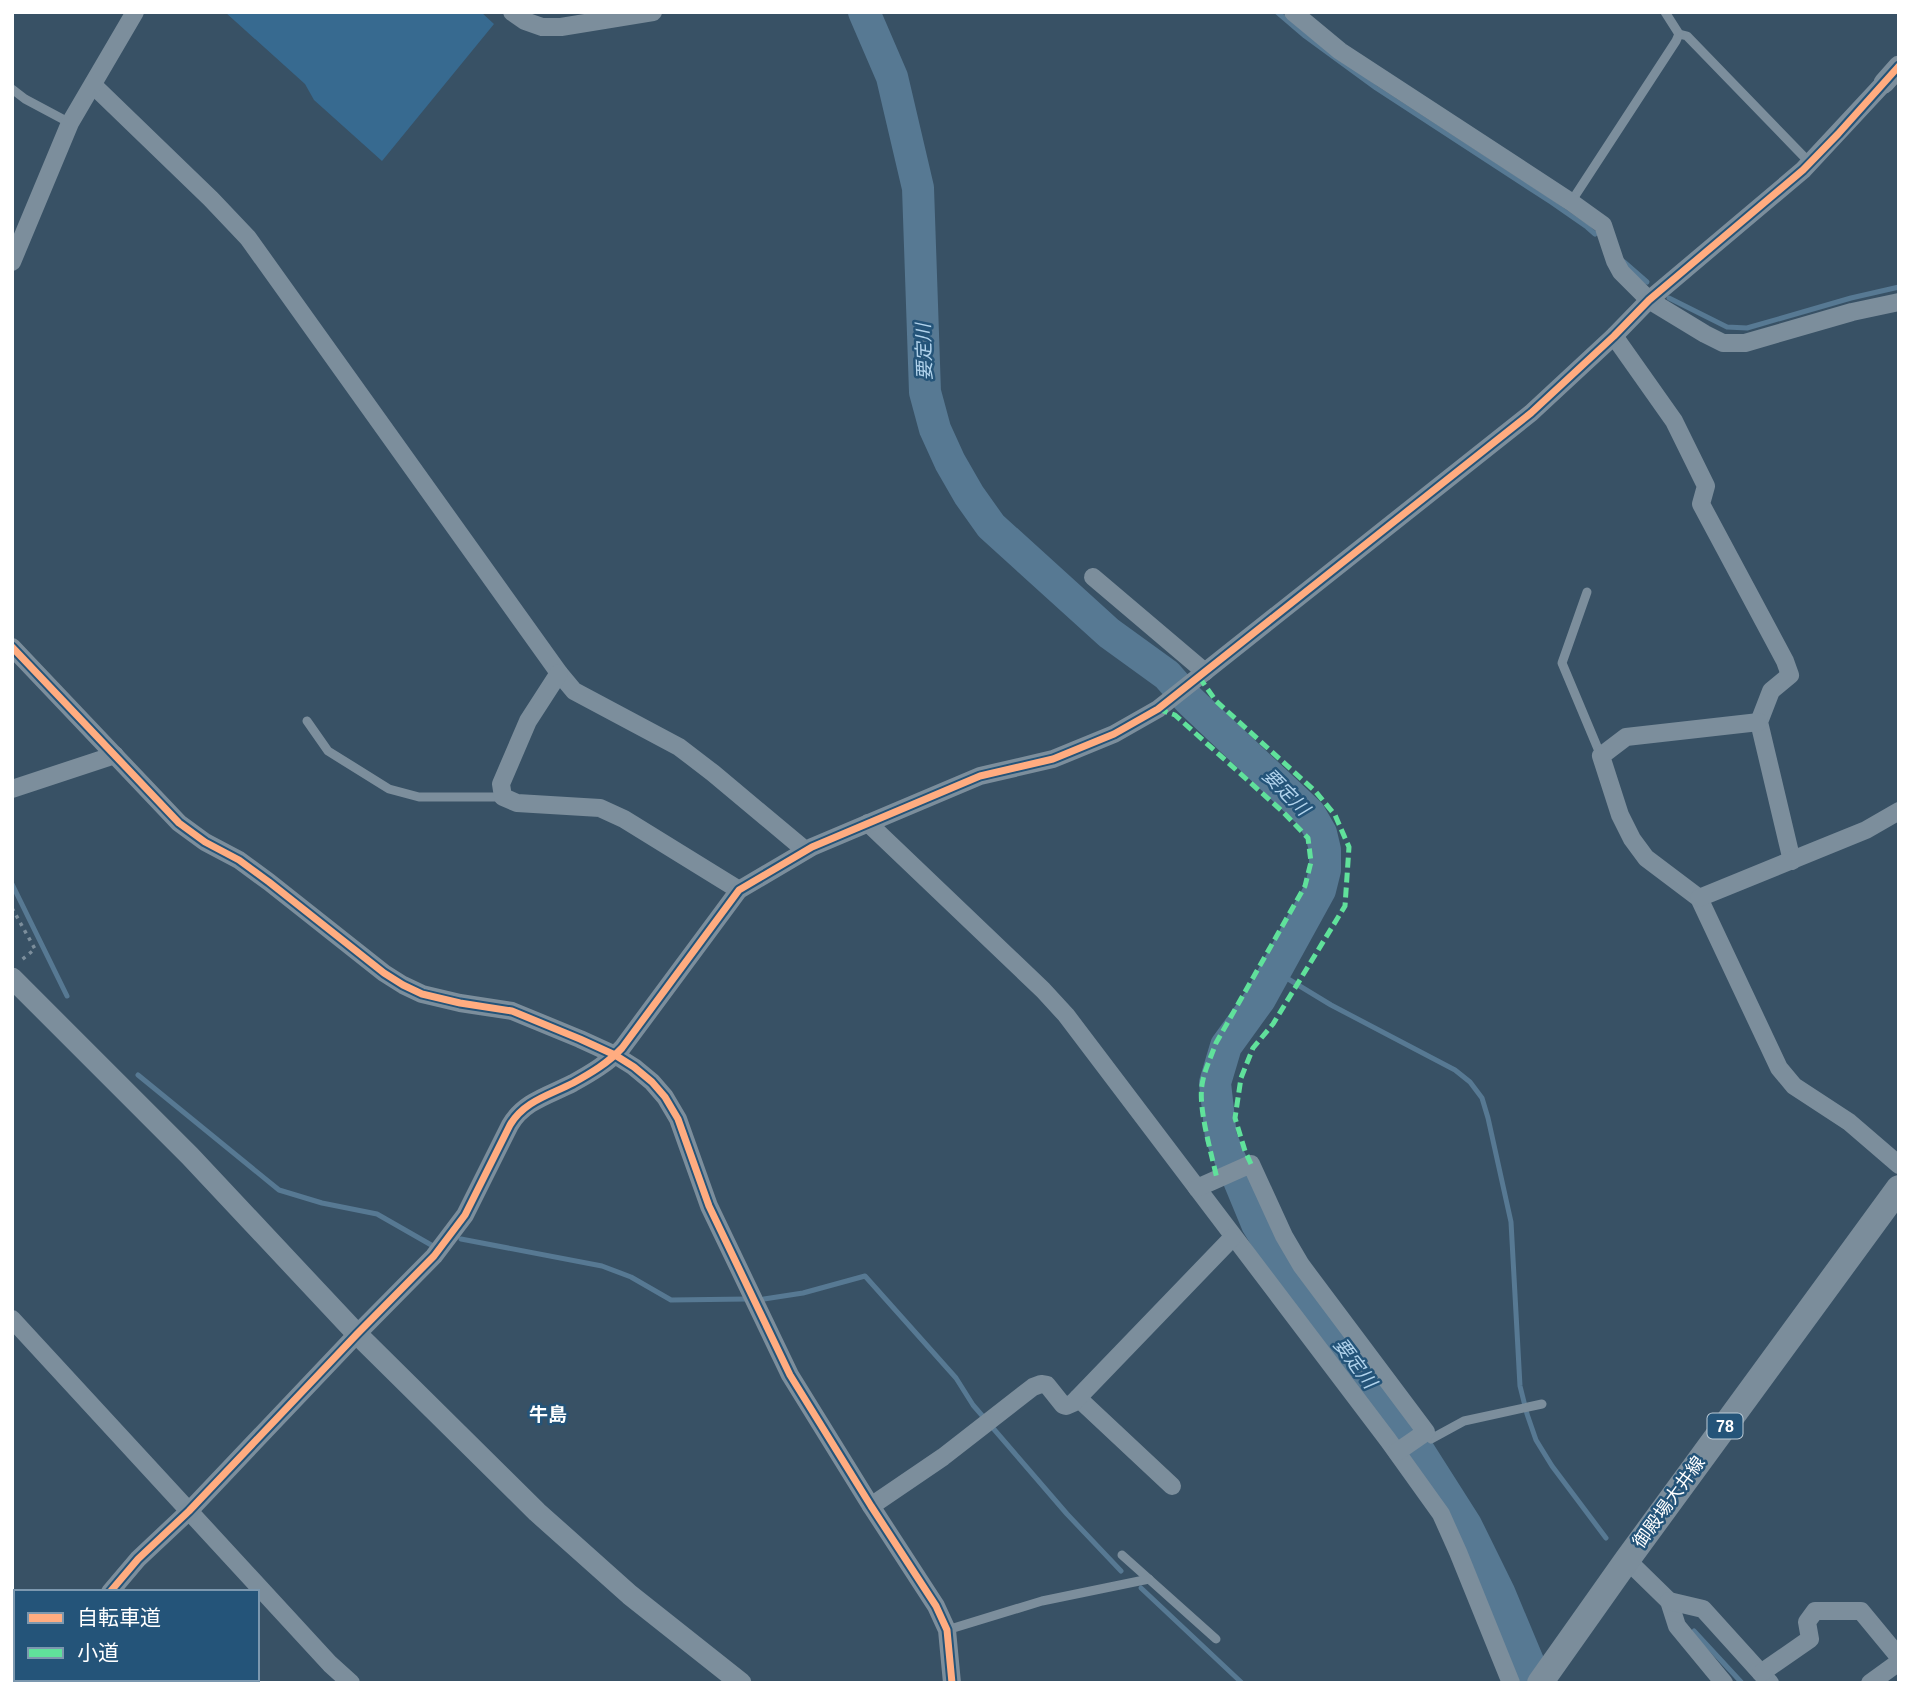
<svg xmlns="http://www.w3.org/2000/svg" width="1911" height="1695" font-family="Helvetica,'Noto Sans JP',sans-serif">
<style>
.green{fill:#376a90}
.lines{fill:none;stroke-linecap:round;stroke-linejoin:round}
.stream{stroke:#577993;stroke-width:5}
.river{stroke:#577993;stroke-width:32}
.path{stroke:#7c8e9c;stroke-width:3.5;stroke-dasharray:3.5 5;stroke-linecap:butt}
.service{stroke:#7c8e9c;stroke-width:9}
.minor{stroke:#7c8e9c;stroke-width:18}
.tertiary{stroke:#7c8e9c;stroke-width:21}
.primary{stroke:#7b8d9b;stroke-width:26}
.quiet{stroke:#60e19b;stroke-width:5;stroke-dasharray:10 5;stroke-linecap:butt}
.cycleway-casing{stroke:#245479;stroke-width:11}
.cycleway{stroke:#ffac80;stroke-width:7}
.labels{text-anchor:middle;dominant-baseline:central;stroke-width:5;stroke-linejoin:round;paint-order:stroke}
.shield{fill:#245479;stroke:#bdccd7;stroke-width:2}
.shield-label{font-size:16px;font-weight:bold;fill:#fff}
.street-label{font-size:18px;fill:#fff;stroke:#245479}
.water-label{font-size:19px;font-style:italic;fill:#b1d3ec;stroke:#245479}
.neighbourhood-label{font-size:19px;font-weight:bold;fill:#fff;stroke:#245479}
</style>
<rect width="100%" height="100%" fill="#385165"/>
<!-- green -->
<polygon class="green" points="225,12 481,12 494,24 382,161 314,100 305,84"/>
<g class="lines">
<!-- stream -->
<g class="stream">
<polyline points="1277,12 1305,36 1376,88 1551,202 1587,227 1595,234"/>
<polyline points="1624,262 1647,282"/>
<polyline points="1669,298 1727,327 1747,328 1851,298 1899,287"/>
<polyline points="12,884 67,996"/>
<polyline points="1275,971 1331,1005 1455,1070 1470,1082 1482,1098 1488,1118 1511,1222 1520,1386 1527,1414 1536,1440 1552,1466 1606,1538"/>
<polyline points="138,1075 279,1190 322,1203 377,1214 433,1246"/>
<polyline points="461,1239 602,1266 631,1277 671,1300 748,1299"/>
<polyline points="764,1299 803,1293 865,1276 956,1378 973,1405 1067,1514 1121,1571"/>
<polyline points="1141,1588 1242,1683"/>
<polyline points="1694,1631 1742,1683"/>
</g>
<!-- river -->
<g class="river">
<polyline points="864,12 892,77 918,188 925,392 935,429 950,462 969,495 991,526 1109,633 1167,675 1188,699 1310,814 1321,833 1325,850 1325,870 1320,890 1260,999 1226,1046 1215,1083 1221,1137 1257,1224 1293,1283 1405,1429 1466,1525 1499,1592 1537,1683"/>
<polyline points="12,1608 16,1613"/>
<polyline points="69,1679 72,1683"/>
</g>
<!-- path -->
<polyline class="path" points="12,908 35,949 19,962"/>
<!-- service -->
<g class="service">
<polyline points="1679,34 1687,36 1810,163"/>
<polyline points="12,89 25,99 70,123"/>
<polyline points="1571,202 1676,41 1679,34 1665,12"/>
<polyline points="1587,592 1562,663 1601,756"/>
<polyline points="307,721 328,751 389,789 419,797 503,797"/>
<polyline points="1426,1432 1431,1439 1464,1421 1542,1404"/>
<polyline points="1122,1555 1216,1639"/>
<polyline points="947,1630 1042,1601 1149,1579"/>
</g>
<!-- minor -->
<g class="minor">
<polyline points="512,12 525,21 542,27 561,27 653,12"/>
<polyline points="1293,12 1340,51 1571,202 1603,225 1615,261 1621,272 1649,300 1705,334 1723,343 1745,343 1852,312 1899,302"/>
<polyline points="93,85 211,199 248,238 559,673 574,691 679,747 713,773 805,850"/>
<polyline points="12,262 70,123 135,12"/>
<polyline points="1614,336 1674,421 1706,486 1701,504 1785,661 1790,675 1771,691 1759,722 1792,861"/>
<polyline points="1093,577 1205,672"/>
<polyline points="12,647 179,823 205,842 239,860 269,882 384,973 403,985 422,994 460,1003 512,1011 580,1039 615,1055 634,1067 652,1082 665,1097 678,1119 709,1206 790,1375 871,1506 936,1606 947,1630 952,1683"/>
<polyline points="559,673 528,721 501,784 503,797 517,803 600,808 624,819 739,890"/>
<polyline points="1759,722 1626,737 1601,756 1620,815 1632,839 1646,858 1699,898 1779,1068 1794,1086 1849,1122 1899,1165"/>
<polyline points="12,789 115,755"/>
<polyline points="868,823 1043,990 1066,1015 1388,1440 1441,1514 1458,1552 1511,1683"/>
<polyline points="1699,898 1866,830 1899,811"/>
<polyline points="1197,1188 1251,1164 1284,1236 1301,1265 1426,1432 1397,1452"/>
<polyline points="12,1319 330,1664 351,1683"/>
<polyline points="1078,1398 1172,1486"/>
<polyline points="871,1506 943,1457 1033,1387 1041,1384 1047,1385 1063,1405 1066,1406 1073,1403 1233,1237"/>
<polyline points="1627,1560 1669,1601 1677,1626 1724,1683"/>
<path d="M110,1592L138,1559L189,1511L357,1334L434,1256L465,1215L510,1125C524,1101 550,1095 573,1083C591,1073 608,1063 622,1048L739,890L812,847L980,776L1053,759L1114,734L1158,709L1531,413L1614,336L1649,300L1803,170L1884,83"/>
<polyline points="1669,1601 1703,1609 1770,1683"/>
<polyline points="1761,1673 1810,1639 1807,1622 1815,1611 1861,1611 1899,1657"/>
<polyline points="209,1679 212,1683"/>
<polyline points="59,1683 60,1679"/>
<polyline points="1870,1683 1899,1662"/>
</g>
<!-- tertiary -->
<g class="tertiary">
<polyline points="1884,83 1899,66"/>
<polyline points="12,978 190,1156 357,1334 537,1512 630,1595 741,1683"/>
</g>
<!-- primary -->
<polyline class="primary" points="1540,1683 1627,1560 1899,1188"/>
<!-- quiet -->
<g class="quiet">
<polyline points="1199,677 1216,701 1316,792 1335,815 1349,847 1345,906 1273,1024 1253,1048 1241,1078 1235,1118 1245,1151 1251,1164"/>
<path d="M1158,709L1175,715L1282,811L1308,838L1311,862L1305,886L1216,1043C1211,1057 1204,1071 1202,1085C1198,1109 1212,1155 1217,1179"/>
</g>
<defs>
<g id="cycleway">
<polyline points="12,647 179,823 205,842 239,860 269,882 384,973 403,985 422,994 460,1003 512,1011 580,1039 615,1055 634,1067 652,1082 665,1097 678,1119 709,1206 790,1375 871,1506 936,1606 947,1630 952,1683"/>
<path d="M110,1592L138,1559L189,1511L357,1334L434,1256L465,1215L510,1125C524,1101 550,1095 573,1083C591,1073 608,1063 622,1048L739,890L812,847L980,776L1053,759L1114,734L1158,709L1531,413L1614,336L1649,300L1803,170L1838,134L1899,66"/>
</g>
</defs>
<!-- cycleway casing -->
<use href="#cycleway" class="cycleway-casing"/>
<!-- cycleway -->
<use href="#cycleway" class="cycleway"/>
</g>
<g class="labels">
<!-- shield labels -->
<rect class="shield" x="1707.5" y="1413.5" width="35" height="25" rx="5"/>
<g class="shield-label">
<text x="1725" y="1426">78</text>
</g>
<!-- street labels -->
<g class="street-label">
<text transform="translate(1669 1502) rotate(-54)">御殿場大井線</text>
</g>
<!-- water labels -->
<g class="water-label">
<text transform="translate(924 352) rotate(-92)">要定川</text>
<text transform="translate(1286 792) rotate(45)">要定川</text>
<text transform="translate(1355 1363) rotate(53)">要定川</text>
</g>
<!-- neighbourhood labels -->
<g class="neighbourhood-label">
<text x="548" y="1414">牛島</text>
</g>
</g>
<!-- border -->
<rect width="1911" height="1695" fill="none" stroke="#ffffff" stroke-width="28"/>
<!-- legend -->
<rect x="14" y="1590" width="245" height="91" fill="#245479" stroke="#7c98af" stroke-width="2"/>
<rect x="28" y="1613" width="35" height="10" fill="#ffac80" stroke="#7c98af" stroke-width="2"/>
<text x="77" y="1625" font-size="21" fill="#ffffff">自転車道</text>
<rect x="28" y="1648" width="35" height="10" fill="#60e19b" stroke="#7c98af" stroke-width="2"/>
<text x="77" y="1660" font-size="21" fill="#ffffff">小道</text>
</svg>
